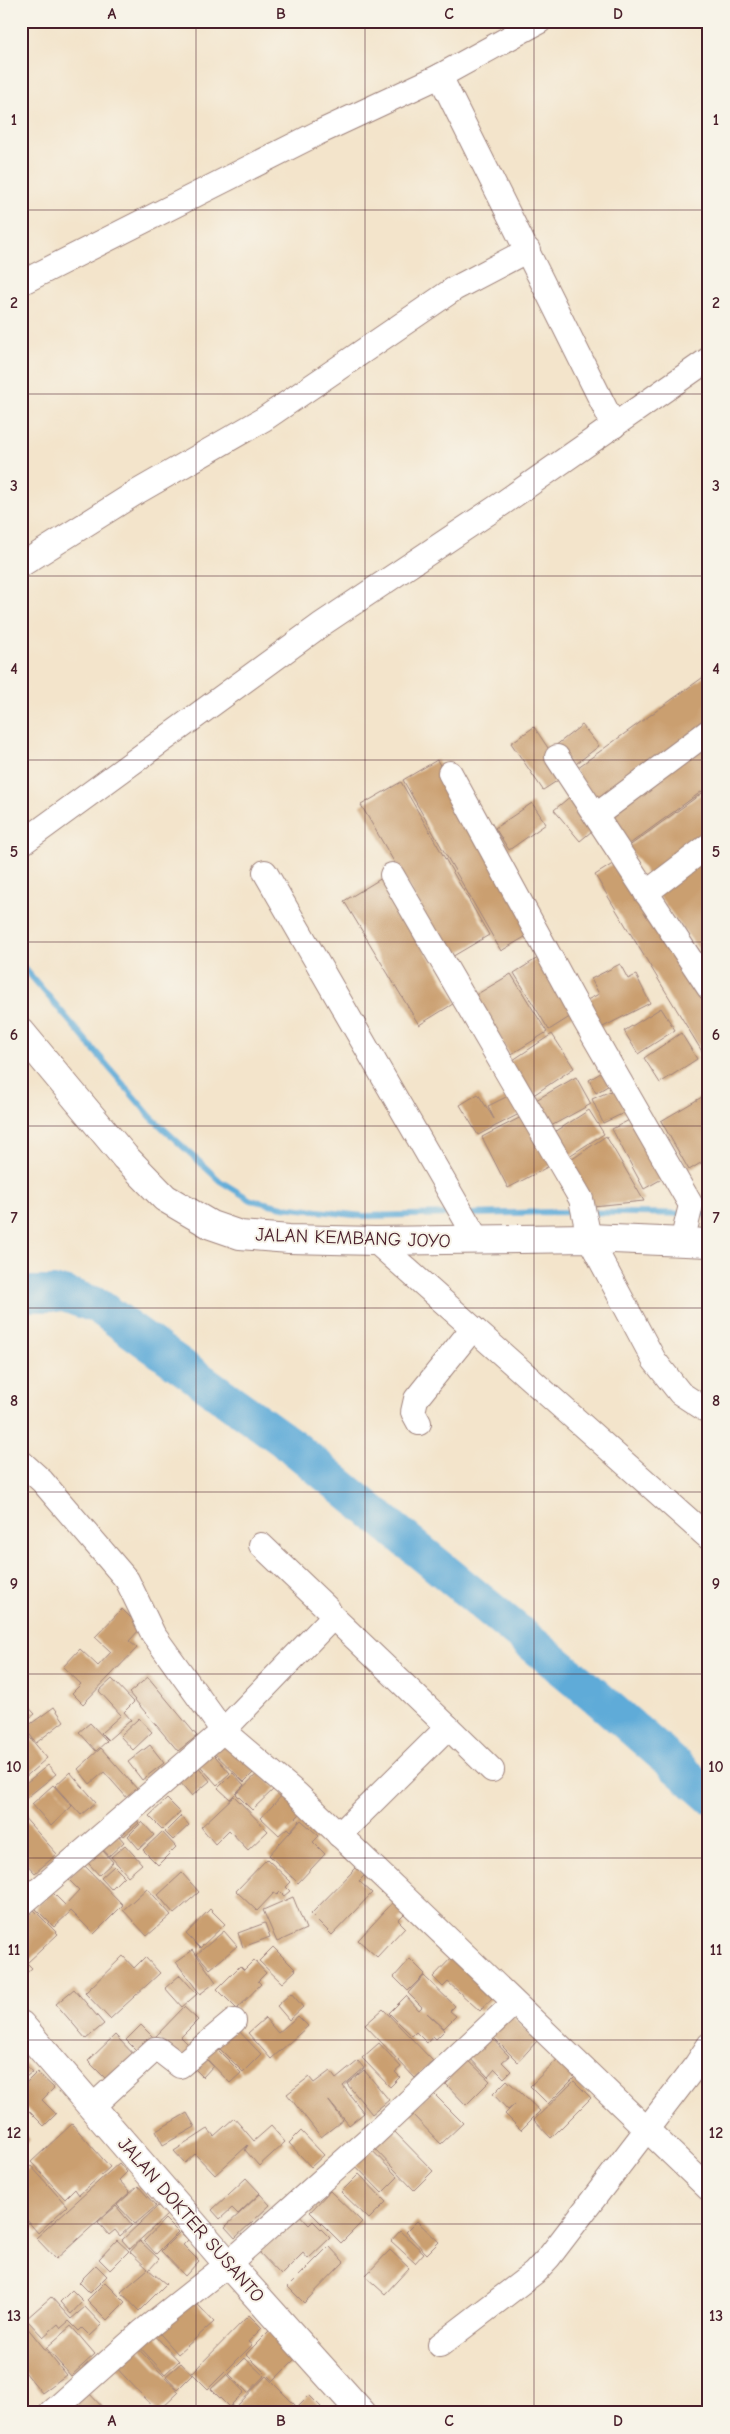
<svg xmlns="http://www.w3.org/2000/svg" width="730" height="2434" font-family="'Comic Neue',sans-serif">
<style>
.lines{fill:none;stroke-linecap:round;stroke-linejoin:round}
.stream{stroke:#5fabd8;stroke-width:6}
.river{stroke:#5fabd8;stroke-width:36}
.building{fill:#ca9f6f}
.street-casing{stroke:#9e827b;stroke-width:26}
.secondary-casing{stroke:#9e827b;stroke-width:30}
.primary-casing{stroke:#9e827b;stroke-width:30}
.street{stroke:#fff;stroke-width:24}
.secondary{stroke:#fff;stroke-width:28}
.primary{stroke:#fff;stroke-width:28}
.grid{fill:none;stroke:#4a1f2b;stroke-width:1;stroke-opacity:0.55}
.labels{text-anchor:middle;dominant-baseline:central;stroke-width:4;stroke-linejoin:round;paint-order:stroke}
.street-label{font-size:19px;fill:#4a1f2b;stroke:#f7f3e8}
.neatline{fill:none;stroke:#4a1f2b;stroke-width:2}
.grid-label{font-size:16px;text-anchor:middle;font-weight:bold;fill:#4a1f2b}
</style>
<rect width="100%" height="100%" fill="#f7f3e8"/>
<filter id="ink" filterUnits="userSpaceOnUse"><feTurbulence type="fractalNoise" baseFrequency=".02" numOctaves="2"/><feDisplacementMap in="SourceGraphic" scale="10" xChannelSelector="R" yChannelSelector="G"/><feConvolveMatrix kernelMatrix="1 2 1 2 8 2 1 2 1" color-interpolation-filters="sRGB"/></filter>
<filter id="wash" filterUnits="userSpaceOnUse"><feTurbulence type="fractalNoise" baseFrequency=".0096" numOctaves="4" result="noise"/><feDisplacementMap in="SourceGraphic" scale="20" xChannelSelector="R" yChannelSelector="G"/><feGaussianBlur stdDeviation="1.12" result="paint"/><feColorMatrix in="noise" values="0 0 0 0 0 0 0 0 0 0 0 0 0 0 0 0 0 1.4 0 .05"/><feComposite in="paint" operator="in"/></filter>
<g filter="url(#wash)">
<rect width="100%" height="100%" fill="#f3e4cb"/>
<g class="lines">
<!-- stream -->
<g class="stream">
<polyline points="21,964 151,1117 220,1181 251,1200 283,1207 363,1216 455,1214"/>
<polyline points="468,1214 553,1212 709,1214"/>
</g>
<!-- river -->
<polyline class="river" points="21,1294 64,1294 98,1306 292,1446 591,1692 709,1795"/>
</g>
<g id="blocks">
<!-- building -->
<g class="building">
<polygon points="709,673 709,725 599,805 574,770"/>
<polygon points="582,725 599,746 572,767 555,746"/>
<polygon points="534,727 566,775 543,790 511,743"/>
<polygon points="709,740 709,786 627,846 605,816"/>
<polygon points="437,760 535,931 501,951 403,780"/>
<polygon points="401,782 489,935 450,958 361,805"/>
<polygon points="709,788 709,839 652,881 628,847"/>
<polygon points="572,795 598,826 580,841 554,810"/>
<polygon points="532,803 546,824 509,850 495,828"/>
<polygon points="709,853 709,950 702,954 656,892"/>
<polygon points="619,860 709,1009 709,1063 595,875"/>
<polygon points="382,878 456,1002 419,1025 344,901"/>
<polygon points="541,956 576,1013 549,1030 514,973"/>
<polygon points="620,964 628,979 636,975 650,1003 599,1029 585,1001 599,994 591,979"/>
<polygon points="511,974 547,1032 510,1055 474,996"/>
<polygon points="661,1008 675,1030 638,1054 624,1031"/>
<polygon points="681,1033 697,1059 660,1083 644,1058"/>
<polygon points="552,1034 574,1068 532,1096 510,1062"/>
<polygon points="609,1068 616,1081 596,1093 589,1080"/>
<polygon points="576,1077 591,1104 551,1126 536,1100"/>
<polygon points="620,1087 630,1110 603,1123 592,1099"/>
<polygon points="516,1092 525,1111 478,1135 460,1105 478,1094 494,1119 488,1106"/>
<polygon points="707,1094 709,1158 689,1170 661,1121"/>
<polygon points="589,1110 604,1134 569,1156 555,1132"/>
<polygon points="529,1113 555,1163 508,1188 482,1137"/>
<polygon points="635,1117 667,1176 644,1189 612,1129"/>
<polygon points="606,1136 644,1201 593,1206 571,1160"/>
<polygon points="122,1609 141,1628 129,1641 137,1648 83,1704 72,1693 81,1684 63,1667 80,1649 98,1666 111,1652 95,1637"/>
<polygon points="148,1677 197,1736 178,1751 129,1693"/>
<polygon points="112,1679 134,1702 124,1712 131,1720 108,1740 101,1733 121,1715 99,1691"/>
<polygon points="21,1699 35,1714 21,1725"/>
<polygon points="54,1707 64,1721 36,1743 25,1728"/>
<polygon points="139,1718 152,1732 133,1750 120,1736"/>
<polygon points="90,1723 107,1741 96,1751 79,1732"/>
<polygon points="26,1733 47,1758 23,1779 21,1737"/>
<polygon points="222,1735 257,1769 244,1782 209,1748"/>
<polygon points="150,1745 164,1763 142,1780 128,1762"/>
<polygon points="101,1748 138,1790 128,1799 104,1772 90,1784 78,1769"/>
<polygon points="208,1748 230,1773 217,1785 195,1760"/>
<polygon points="192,1759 210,1781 192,1796 173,1774"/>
<polygon points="48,1765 56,1774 25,1799 21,1794 21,1787"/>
<polygon points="70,1772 96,1802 81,1815 55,1786"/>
<polygon points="259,1772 275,1788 252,1810 236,1794"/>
<polygon points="233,1773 244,1785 230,1799 218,1788"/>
<polygon points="53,1785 72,1806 51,1826 32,1804"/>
<polygon points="284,1793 303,1811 296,1818 299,1821 290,1831 287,1828 279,1835 261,1818"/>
<polygon points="234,1796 268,1831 248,1850 229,1830 215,1844 201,1827"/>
<polygon points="167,1799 180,1812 162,1829 149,1816"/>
<polygon points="130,1812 139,1823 124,1836 115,1825"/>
<polygon points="21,1814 57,1854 35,1873 21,1858"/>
<polygon points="181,1816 189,1825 173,1840 165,1832"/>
<polygon points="301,1820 319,1836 313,1842 325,1854 298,1883 269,1855"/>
<polygon points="142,1822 154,1835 139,1849 128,1836"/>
<polygon points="112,1828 124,1842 109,1856 96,1842"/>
<polygon points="162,1832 176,1847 158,1865 143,1850"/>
<polygon points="95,1842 113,1862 99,1875 81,1855"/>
<polygon points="125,1845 142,1864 128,1876 111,1857"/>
<polygon points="267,1859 291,1882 286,1887 290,1891 284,1896 280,1892 277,1895 274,1893 257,1911 236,1891"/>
<polygon points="82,1863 123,1905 94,1934 71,1911 54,1927 35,1908 52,1892 65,1905 79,1890 67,1878"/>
<polygon points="114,1866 124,1876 111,1889 101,1878"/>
<polygon points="357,1867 365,1875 359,1881 372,1893 332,1935 311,1914"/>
<polygon points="182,1873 199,1892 174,1914 158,1895"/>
<polygon points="147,1888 171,1915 147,1936 123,1910"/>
<polygon points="399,1896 411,1907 398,1920 405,1927 377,1957 358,1940"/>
<polygon points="293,1897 306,1929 277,1942 263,1910"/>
<polygon points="32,1908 58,1934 27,1963 32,1968 21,1978 21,1918"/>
<polygon points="210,1909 225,1924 200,1948 186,1934"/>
<polygon points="265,1923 270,1937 243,1947 238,1933"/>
<polygon points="224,1931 237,1946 210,1969 197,1954"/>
<polygon points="273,1947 296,1970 282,1983 259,1961"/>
<polygon points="193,1950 216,1982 200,1994 176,1962"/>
<polygon points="454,1955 495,1995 480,2011 448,1982 443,1987 433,1977"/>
<polygon points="123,1956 134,1968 145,1957 160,1973 110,2019 85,1993"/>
<polygon points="410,1959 425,1974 408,1991 394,1977"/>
<polygon points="254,1960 266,1973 258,1981 261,1984 237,2009 217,1989 240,1966 244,1970"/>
<polygon points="180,1975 197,1994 182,2007 165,1988"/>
<polygon points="424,1976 455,2006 450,2011 456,2016 444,2028 427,2013 445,2030 436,2039 433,2036 427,2043 416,2032 412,2036 389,2013 406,1996 419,2010 422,2007 408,1993"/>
<polygon points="74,1989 104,2024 86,2039 56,2004"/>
<polygon points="291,1993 303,2007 289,2020 277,2006"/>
<polygon points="184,2007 198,2020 181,2037 194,2050 182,2062 155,2037"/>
<polygon points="383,2009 433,2061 415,2078 365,2025"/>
<polygon points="507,2011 537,2041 518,2062 487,2031"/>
<polygon points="298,2016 308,2026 271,2059 248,2033 265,2018 278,2033"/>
<polygon points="141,2025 158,2042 143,2057 126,2040"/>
<polygon points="233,2025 261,2054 243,2072 214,2043"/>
<polygon points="485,2031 509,2056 502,2062 511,2071 504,2078 495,2069 488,2077 464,2052"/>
<polygon points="115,2035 139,2060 113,2086 88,2061"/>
<polygon points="379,2043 401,2067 395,2072 400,2077 390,2087 362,2058"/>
<polygon points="212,2044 241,2073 230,2083 202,2054"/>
<polygon points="199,2052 213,2066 203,2077 189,2063"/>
<polygon points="561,2056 579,2073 548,2104 530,2086"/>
<polygon points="466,2058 490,2081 466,2105 446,2084 450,2080 444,2074"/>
<polygon points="23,2061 32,2072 21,2081 21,2063"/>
<polygon points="358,2061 364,2068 343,2086 364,2113 349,2125 328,2100 343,2120 321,2137 287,2094 309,2077 314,2083 330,2071 336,2079"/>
<polygon points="364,2070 389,2100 372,2114 347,2084"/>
<polygon points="37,2072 54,2088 42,2100 56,2114 44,2126 21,2103 21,2088"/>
<polygon points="507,2080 540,2111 521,2130 505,2114 515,2104 508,2110 493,2094"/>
<polygon points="574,2081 591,2098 551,2138 534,2120"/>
<polygon points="432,2092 463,2123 441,2144 410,2112"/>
<polygon points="187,2113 195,2127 163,2145 156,2131"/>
<polygon points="234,2118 254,2141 271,2126 285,2142 259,2166 245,2150 248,2145 215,2175 195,2154 185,2163 174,2151 208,2129 214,2136"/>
<polygon points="72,2124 110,2167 79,2195 75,2189 65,2199 31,2162"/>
<polygon points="21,2128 30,2140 21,2147"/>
<polygon points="392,2129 433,2171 414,2190 373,2147"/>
<polygon points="301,2131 324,2155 311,2167 289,2143"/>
<polygon points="365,2143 398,2177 382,2193 349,2159"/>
<polygon points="119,2163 127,2172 119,2180 130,2192 56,2259 36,2238"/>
<polygon points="31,2166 67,2206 38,2233 21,2213 21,2174"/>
<polygon points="359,2174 386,2202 369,2219 341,2192"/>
<polygon points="246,2178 260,2193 238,2214 232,2208 220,2219 212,2210"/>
<polygon points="138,2186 156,2206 135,2224 117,2205"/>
<polygon points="330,2191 362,2222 341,2243 310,2212"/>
<polygon points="260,2194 270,2205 235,2238 225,2227"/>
<polygon points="116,2206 132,2225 120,2236 115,2230 109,2235 98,2222"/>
<polygon points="158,2206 167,2215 130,2249 122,2240"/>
<polygon points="295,2210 309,2225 313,2221 330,2238 308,2259 303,2253 281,2275 256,2249"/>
<polygon points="165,2219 178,2232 156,2254 144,2241"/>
<polygon points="417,2221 439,2242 427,2254 406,2232"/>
<polygon points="400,2231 424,2253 415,2263 391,2241"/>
<polygon points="180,2232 188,2240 183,2245 199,2261 185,2276 161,2251"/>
<polygon points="117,2240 129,2251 110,2270 99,2259"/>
<polygon points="140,2241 159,2259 149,2270 166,2284 139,2311 121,2292 148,2269 130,2252"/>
<polygon points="329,2246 344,2262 304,2303 288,2287"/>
<polygon points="390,2250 409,2268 385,2294 365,2276"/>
<polygon points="96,2265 107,2276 90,2293 79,2282"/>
<polygon points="105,2282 125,2302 107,2320 87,2300"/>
<polygon points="72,2290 83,2301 71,2314 60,2302"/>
<polygon points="189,2295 214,2322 178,2354 154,2327"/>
<polygon points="51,2297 71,2319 85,2307 102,2325 90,2336 82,2328 79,2331 69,2321 61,2328 58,2324 43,2337 26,2319"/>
<polygon points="249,2315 262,2328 248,2342 252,2345 208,2389 192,2373"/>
<polygon points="21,2320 66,2375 42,2393 21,2367"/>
<polygon points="71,2326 95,2354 71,2376 46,2348"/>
<polygon points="149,2329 179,2361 165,2374 135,2342"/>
<polygon points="269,2331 296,2358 273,2381 246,2354"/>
<polygon points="132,2342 179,2392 158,2412 111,2362"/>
<polygon points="245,2358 264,2376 248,2393 229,2374"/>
<polygon points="181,2363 192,2375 178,2389 166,2376"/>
<polygon points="227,2374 244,2392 229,2407 211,2389"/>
<polygon points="266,2376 297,2407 309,2395 321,2407 316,2413 242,2413 236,2407"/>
<polygon points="85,2389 108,2413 57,2413"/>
<polygon points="231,2405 239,2413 224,2413"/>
</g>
</g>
</g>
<g filter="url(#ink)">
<use href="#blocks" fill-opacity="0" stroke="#9e827b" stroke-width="1"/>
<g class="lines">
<defs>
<g id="street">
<polyline points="440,76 614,426"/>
<polyline points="21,283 318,133 440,76 540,21"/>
<polyline points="21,565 137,492 264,419 454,289 528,250"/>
<polyline points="557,757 709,988"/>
<polyline points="450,773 585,1021 691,1205 682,1242"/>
<polyline points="600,822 598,818 602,811 709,731"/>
<polyline points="21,844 322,624 503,503 709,359"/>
<polyline points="265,872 478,1241"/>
<polyline points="392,875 581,1199 589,1238 654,1360 680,1393 709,1412"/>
<polyline points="646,893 709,845"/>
<polyline points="375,1241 709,1538"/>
<polyline points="419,1423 413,1412 416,1399 473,1328"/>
<polyline points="21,1462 42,1481 127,1580 153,1634 223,1731 297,1794 709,2189"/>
<polyline points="331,1615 448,1727 339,1835"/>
<polyline points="448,1727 492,1770"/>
<polyline points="21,1905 223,1731 330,1620 331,1615 328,1609 261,1545"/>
<polyline points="92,2107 155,2049 158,2049 180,2066 234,2021"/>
<polyline points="440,2345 534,2273 549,2257 696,2065 709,2045"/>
<polyline points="51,2413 142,2332 228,2264 372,2136 514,2003"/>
</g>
<polyline id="secondary" points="21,2025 228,2264 362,2413"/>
<polyline id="primary" points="21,1032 125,1157 165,1198 211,1225 240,1235 289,1239 375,1241 589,1238 709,1243"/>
</defs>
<!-- street casing -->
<use href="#street" class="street-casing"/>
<!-- secondary casing -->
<use href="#secondary" class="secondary-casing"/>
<!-- primary casing -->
<use href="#primary" class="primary-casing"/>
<!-- street -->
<use href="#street" class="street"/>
<!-- secondary -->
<use href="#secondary" class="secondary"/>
<!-- primary -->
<use href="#primary" class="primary"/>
</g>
</g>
<!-- grid -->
<path class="grid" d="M196,21V2413M365,21V2413M534,21V2413M21,210H709M21,394H709M21,576H709M21,760H709M21,942H709M21,1126H709M21,1308H709M21,1492H709M21,1674H709M21,1858H709M21,2040H709M21,2224H709"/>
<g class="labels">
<!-- street labels -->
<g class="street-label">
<text transform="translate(353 1238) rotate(2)">JALAN KEMBANG JOYO</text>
<text transform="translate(191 2220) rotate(49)">JALAN DOKTER SUSANTO</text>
</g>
</g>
<!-- margin -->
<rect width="730" height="2434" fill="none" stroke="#f7f3e8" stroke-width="55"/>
<rect x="28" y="28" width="674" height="2378" class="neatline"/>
<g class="grid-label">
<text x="112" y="19">A</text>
<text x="281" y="19">B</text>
<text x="449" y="19">C</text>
<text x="618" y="19">D</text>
<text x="14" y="125">1</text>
<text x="716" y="125">1</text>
<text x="14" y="308">2</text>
<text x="716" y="308">2</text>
<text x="14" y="491">3</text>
<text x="716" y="491">3</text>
<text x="14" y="674">4</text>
<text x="716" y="674">4</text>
<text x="14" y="857">5</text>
<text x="716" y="857">5</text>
<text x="14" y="1040">6</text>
<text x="716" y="1040">6</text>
<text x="14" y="1223">7</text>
<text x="716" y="1223">7</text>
<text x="14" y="1406">8</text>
<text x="716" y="1406">8</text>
<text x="14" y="1589">9</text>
<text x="716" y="1589">9</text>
<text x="14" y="1772">10</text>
<text x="716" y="1772">10</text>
<text x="14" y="1955">11</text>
<text x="716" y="1955">11</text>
<text x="14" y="2138">12</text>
<text x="716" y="2138">12</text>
<text x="14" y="2321">13</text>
<text x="716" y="2321">13</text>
<text x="112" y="2426">A</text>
<text x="281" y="2426">B</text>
<text x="449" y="2426">C</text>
<text x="618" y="2426">D</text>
</g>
</svg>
